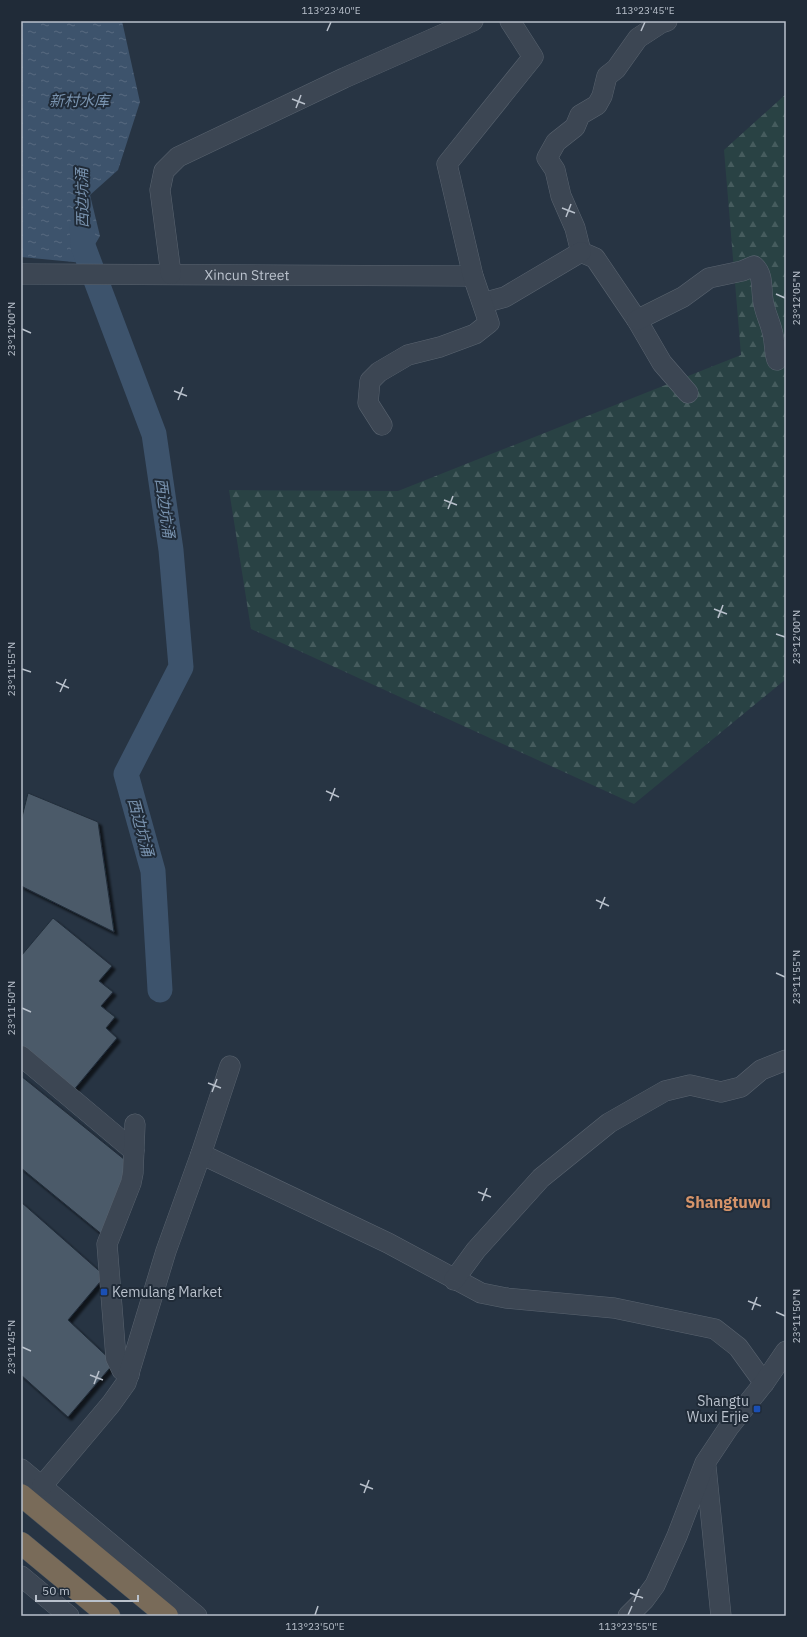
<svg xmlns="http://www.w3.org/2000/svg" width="807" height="1637" font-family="'IBM Plex Sans','Noto Sans SC',sans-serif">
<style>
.forest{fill:url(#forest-firs)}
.water{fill:url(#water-ripples)}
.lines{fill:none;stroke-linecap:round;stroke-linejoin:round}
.river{stroke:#3d536c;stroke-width:25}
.building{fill:#4b5a69;stroke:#222d3a;filter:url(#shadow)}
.minor-casing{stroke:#5a6470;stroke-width:21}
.highway-casing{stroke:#46515d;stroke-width:23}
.minor{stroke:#3c4653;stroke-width:20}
.highway{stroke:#796b59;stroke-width:22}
.ticks{fill:none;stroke:#b9c1cc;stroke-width:1.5}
.transit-dot{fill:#1a4fb4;stroke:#202b38;stroke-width:1.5}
.labels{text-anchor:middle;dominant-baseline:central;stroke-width:4;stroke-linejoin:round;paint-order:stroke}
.street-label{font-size:14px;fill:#b9c1cc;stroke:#202b38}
.poi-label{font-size:14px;fill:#b9c1cc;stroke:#202b38;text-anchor:start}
.water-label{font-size:15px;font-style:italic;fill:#7993af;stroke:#202b38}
.quarter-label{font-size:16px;font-weight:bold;fill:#d6946a;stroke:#202b38}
.neatline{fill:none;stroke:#b9c1cc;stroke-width:1.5}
.ticks-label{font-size:10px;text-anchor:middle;fill:#b9c1cc}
</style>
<defs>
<pattern id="forest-firs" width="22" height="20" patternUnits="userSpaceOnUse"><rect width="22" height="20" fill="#294244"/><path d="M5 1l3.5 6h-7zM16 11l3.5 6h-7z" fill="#465c5e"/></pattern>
<pattern id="water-ripples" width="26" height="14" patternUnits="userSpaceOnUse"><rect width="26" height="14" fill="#3d536c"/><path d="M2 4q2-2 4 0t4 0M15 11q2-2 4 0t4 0" fill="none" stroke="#576a80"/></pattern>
<filter id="shadow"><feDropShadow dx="3.5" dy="3.5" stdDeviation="1" flood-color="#0009"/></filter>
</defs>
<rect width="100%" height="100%" fill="#273443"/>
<!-- forest -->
<polygon class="forest" points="786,94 786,679 634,804 251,629 229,490 398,491 741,355 724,150"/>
<!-- water -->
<polygon class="water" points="22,21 122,21 140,102 118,170 90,195 100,236 84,263 21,257"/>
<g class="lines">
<!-- river -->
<polyline class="river" points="82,226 83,246 154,434 171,550 181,667 126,774 153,871 160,990"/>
</g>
<!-- building -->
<g class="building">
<polygon points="28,793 98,822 114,932 21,886 21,821"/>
<polygon points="53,918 112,966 99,981 113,992 101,1006 115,1017 106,1028 117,1038 72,1092 21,1050 21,956"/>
<polygon points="21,1076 130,1164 104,1236 21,1168"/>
<polygon points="21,1202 105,1276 68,1320 114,1363 68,1417 21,1375"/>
</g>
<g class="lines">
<defs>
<g id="minor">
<polyline points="581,252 575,228 561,196 555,170 547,158 556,142 575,127 580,115 597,105 602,96 607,76 616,69 638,38 661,23 667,21"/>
<polyline points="581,252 595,258 637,320 662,363 688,393"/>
<path id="s1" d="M21,274L473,276"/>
<polyline points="171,274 160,190 164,171 178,157 344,78 473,21"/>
<polyline points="483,303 505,297 581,252"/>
<path d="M637,320L683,297L709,278L742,271L754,266C765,276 760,291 764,305C766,315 771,324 773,335C775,343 774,351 777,360"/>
<polyline points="382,425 368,403 370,381 379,372 408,355 440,347 475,334 489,323 473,276 447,164 533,57 510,21"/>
<polyline points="21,1056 134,1151"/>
<polyline points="201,1154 388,1243 481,1293 506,1298 614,1308 715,1329 738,1347 764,1383"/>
<polyline points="454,1280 476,1250 541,1178 609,1123 665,1091 690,1085 721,1092 741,1087 761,1070 786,1060"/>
<polyline points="129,1375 122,1370 116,1358 107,1244 131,1183 133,1173 135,1124"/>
<polyline points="706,1467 721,1616"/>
<polyline points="21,1469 197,1616"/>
<polyline points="42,1486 111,1404 126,1383 166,1251 201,1154 230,1066"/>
<polyline points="21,1576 69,1616"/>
<polyline points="628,1616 644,1600 655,1585 677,1536 705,1463 729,1427 764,1383 786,1351"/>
</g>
<g id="highway">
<polyline points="21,1495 167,1616"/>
<polyline points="21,1543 109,1616"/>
</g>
</defs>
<!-- minor casing -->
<use href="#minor" class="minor-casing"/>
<!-- highway casing -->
<use href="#highway" class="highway-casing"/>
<!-- minor -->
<use href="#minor" class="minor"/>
<!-- highway -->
<use href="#highway" class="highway"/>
</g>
<!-- ticks -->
<path class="ticks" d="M327,31L331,22M641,31L645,22M292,99L305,104M296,108L301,95M562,208L575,213M566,217L571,204M776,294L785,298M22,329L31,333M174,391L187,396M178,400L183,387M444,500L457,505M448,509L453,496M714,609L727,614M718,618L723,605M776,634L785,637M22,669L31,672M56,682L69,688M60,692L66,679M326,791L339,797M330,801L335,788M596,900L609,906M600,909L605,897M776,973L785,977M22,1008L31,1012M208,1083L221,1088M212,1092L217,1079M478,1192L491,1197M482,1201L487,1188M748,1301L761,1306M752,1310L757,1297M776,1312L785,1316M22,1347L31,1351M90,1375L103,1380M94,1384L99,1371M360,1484L373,1489M364,1493L369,1480M630,1593L643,1598M634,1602L639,1589M315,1615L318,1606M628,1615L632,1606"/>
<!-- markers -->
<g class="transit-dot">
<rect x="100" y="1288" width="8" height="8" rx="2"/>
<rect x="753" y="1405" width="8" height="8" rx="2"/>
</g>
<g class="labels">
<!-- street labels -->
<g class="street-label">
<text stroke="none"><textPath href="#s1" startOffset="226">Xincun Street</textPath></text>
</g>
<!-- poi labels -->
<g class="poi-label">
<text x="112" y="1292">Kemulang Market</text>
<text x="749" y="1401" text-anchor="end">Shangtu<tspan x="749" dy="16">Wuxi Erjie</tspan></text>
</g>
<!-- water labels -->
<g class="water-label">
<text x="79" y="100">新村水库</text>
<text transform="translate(82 198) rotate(-91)">西边坑涌</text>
<text transform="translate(165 508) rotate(82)">西边坑涌</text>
<text transform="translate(141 827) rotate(75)">西边坑涌</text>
</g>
<!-- quarter labels -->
<g class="quarter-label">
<text x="728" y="1202">Shangtuwu</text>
</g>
</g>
<!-- border -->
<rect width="807" height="1637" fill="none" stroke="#202b38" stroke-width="44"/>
<!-- scale -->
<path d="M36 1595v6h102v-6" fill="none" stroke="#b9c1cc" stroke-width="2"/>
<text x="42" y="1595" font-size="12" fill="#b9c1cc" stroke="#202b38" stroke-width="3" paint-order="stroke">50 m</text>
<rect x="22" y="22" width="763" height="1593" class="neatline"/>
<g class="ticks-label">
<text x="331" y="14">113°23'40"E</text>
<text x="645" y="14">113°23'45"E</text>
<text transform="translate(796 298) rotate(-90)" y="4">23°12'05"N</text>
<text transform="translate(11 329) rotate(-90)" y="4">23°12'00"N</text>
<text transform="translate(796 637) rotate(-90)" y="4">23°12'00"N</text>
<text transform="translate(11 669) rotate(-90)" y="4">23°11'55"N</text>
<text transform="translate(796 977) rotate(-90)" y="4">23°11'55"N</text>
<text transform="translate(11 1008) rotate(-90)" y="4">23°11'50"N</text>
<text transform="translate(796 1316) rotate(-90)" y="4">23°11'50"N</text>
<text transform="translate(11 1347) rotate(-90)" y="4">23°11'45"N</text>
<text x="315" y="1630">113°23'50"E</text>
<text x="628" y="1630">113°23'55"E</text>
</g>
</svg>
